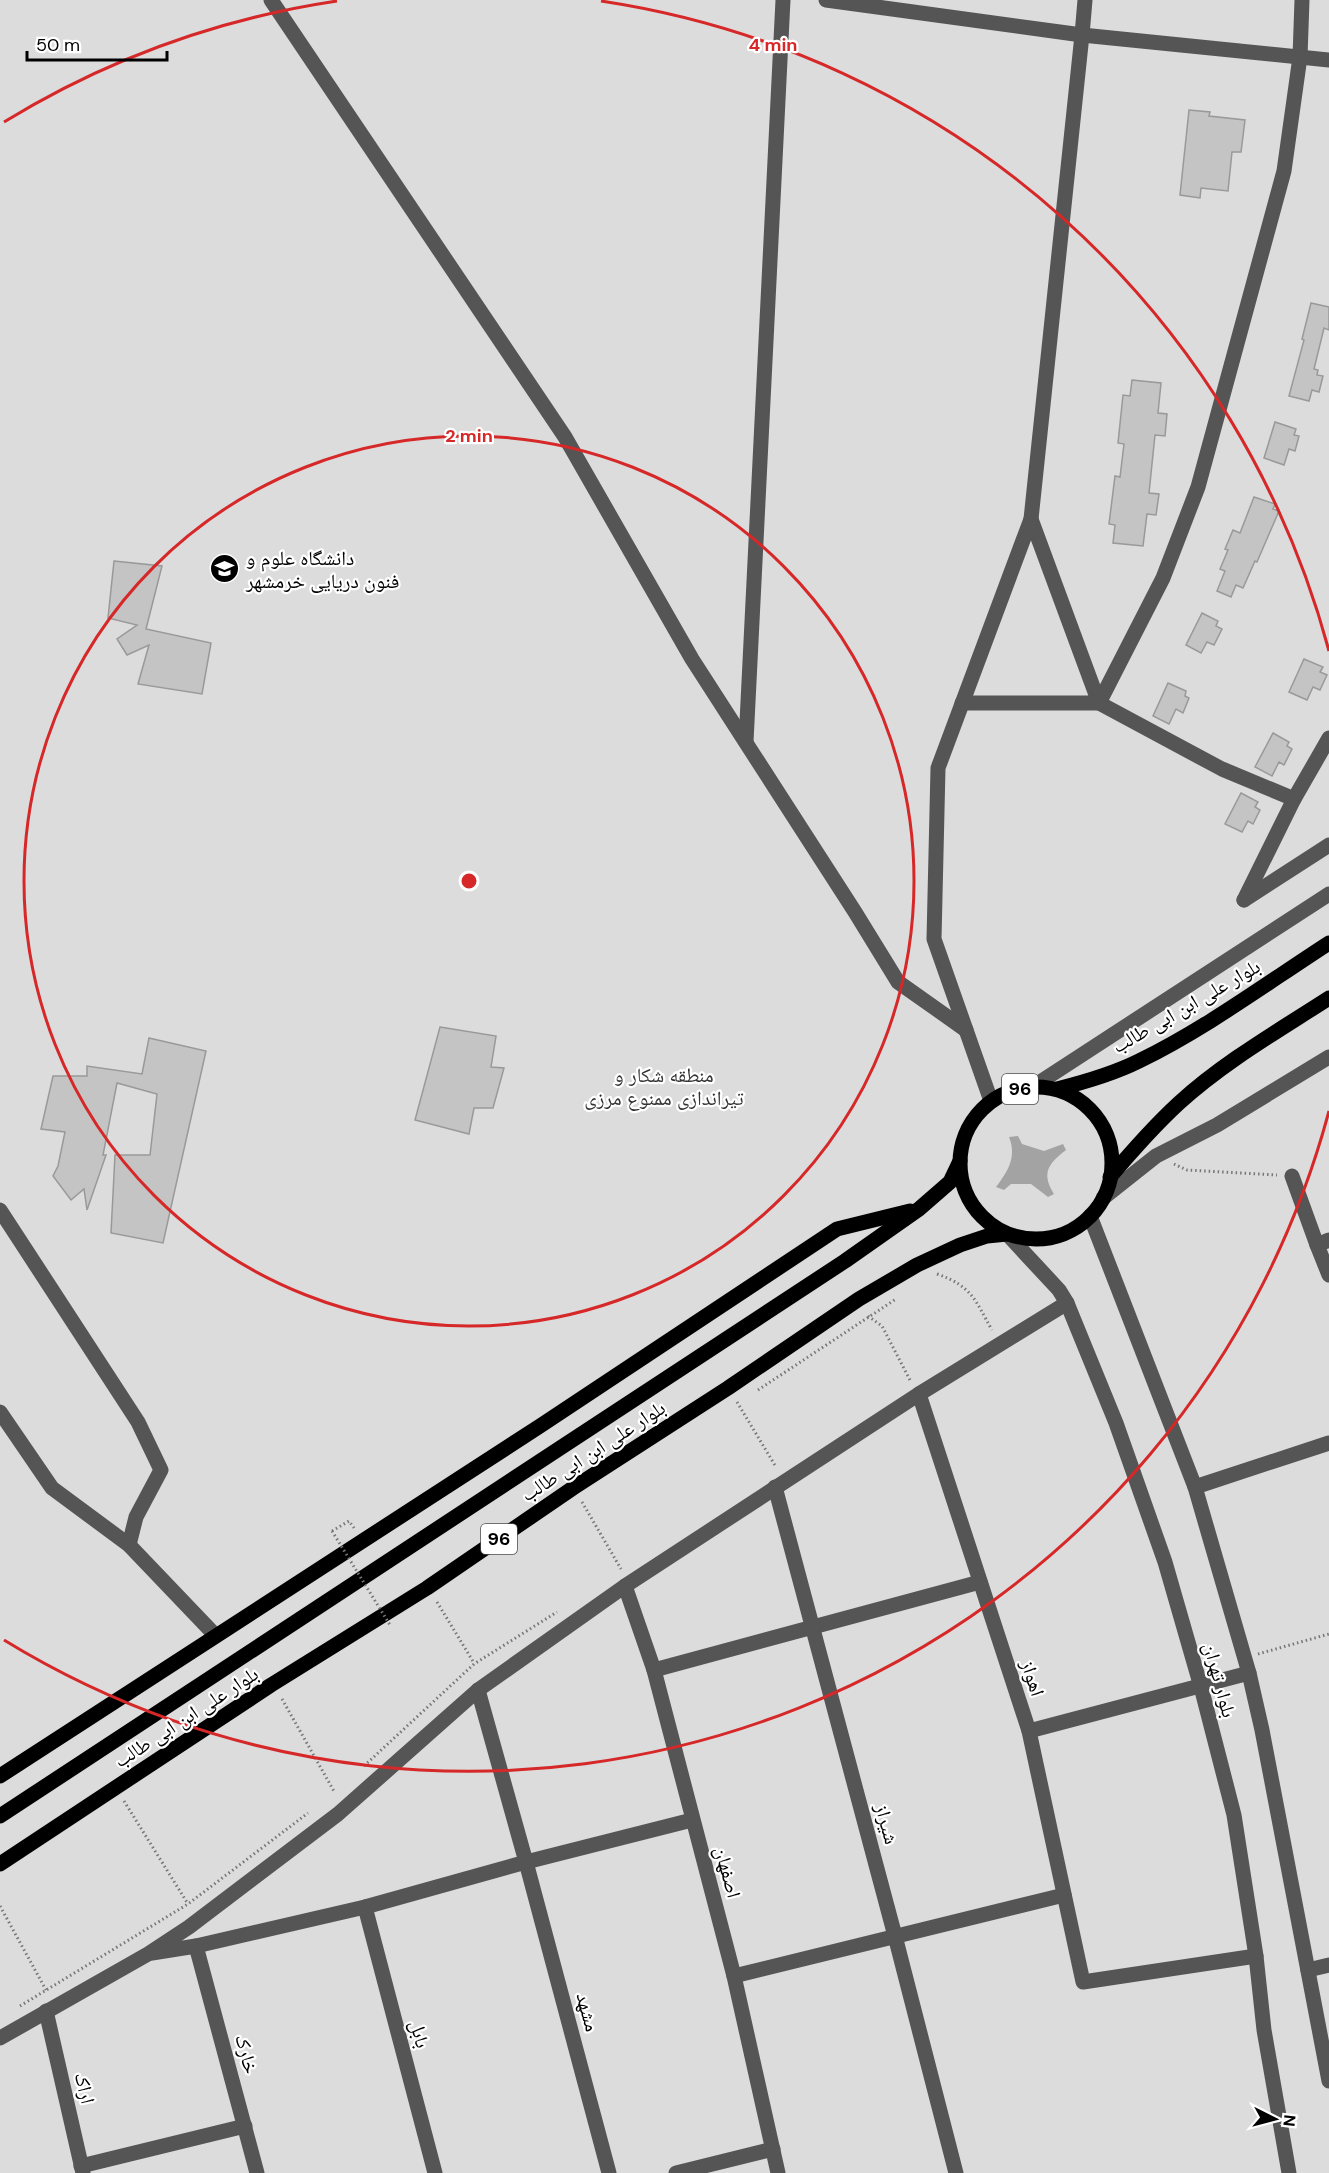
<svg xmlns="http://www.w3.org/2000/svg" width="1329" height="2173" font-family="'DM Sans','Noto Naskh Arabic',sans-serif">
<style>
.green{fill:#dcdcdc}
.water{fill:#a3a3a3}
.building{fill:#c4c4c4;stroke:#999;stroke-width:1.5}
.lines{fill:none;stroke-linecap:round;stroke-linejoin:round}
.major-casing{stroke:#dbdbdb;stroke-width:17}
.path{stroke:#777;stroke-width:3;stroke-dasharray:1.5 3;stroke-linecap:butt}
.minor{stroke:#555;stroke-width:15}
.major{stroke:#000;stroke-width:15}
.path-bridge{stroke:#777;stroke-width:3;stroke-dasharray:1.5 3;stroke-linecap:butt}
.ring{fill:none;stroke:#d62828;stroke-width:3}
.labels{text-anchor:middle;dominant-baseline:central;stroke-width:4.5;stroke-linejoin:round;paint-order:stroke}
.shield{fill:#fff;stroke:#4c4c4c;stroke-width:1.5}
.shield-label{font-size:18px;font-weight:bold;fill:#000}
.poi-label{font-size:20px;fill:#000;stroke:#fff;text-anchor:start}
.street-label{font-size:20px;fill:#000;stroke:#fff}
.park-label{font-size:20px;fill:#333;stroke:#fff}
.centre{fill:#d62828;stroke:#fff;stroke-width:3}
.ring-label{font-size:18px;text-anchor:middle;font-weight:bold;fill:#d62828;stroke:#fff;stroke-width:4.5;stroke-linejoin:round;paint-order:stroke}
</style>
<rect width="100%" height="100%" fill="#fff"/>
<!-- green -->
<rect class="green" x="0" y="0" width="1329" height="2173"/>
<!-- water -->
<path class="water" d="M1018,1136L1022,1144L1044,1151L1063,1144L1066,1150C1048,1164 1041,1173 1054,1194L1048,1197L1031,1184H1011L1004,1190L996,1187C1008,1171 1017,1157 1009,1137Z"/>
<!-- building -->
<g class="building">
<polygon points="1189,110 1210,112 1209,116 1245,120 1241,152 1232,152 1228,191 1201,188 1200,198 1180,195"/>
<polygon points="1311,303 1329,307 1329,330 1324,328 1314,369 1318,370 1317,375 1323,376 1319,392 1312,390 1309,401 1289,396 1304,340 1302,339"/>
<polygon points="1132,380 1161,383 1158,413 1167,414 1165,436 1155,435 1149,493 1159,494 1156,515 1147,514 1143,546 1113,543 1115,525 1109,524 1115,476 1120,477 1124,444 1118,443 1123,395 1130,396"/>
<polygon points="1275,422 1296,429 1294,435 1299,436 1295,451 1289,449 1284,465 1264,458"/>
<polygon points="1254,497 1275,504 1273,509 1279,511 1257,562 1255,561 1243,588 1236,585 1231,597 1217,591 1225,571 1220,569 1228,550 1225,549 1233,530 1240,533"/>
<polygon points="114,561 162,566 146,629 211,643 202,694 138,684 149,645 127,655 117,639 137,625 108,618"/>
<polygon points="1202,613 1218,621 1216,626 1222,629 1214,645 1207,642 1201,653 1186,645"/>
<polygon points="1304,659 1323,667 1320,672 1327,675 1320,690 1313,687 1307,700 1289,692"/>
<polygon points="1168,683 1186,691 1185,696 1189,698 1183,713 1176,709 1169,724 1153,716"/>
<polygon points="1273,733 1289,742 1287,746 1292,749 1284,765 1279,762 1272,776 1255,767"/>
<polygon points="1241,793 1258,802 1255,807 1260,810 1253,824 1248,821 1242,832 1225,824"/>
<polygon points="440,1027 496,1036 491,1067 504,1068 493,1108 474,1108 469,1134 415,1120"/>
<polygon points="149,1038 206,1051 163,1243 111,1233 115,1155 150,1155 157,1094 117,1083 103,1155 106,1155 87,1210 84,1189 71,1200 53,1176 58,1166 65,1132 41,1129 53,1076 87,1076 87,1066 142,1074"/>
</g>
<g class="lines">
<defs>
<g id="major">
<circle cx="1036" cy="1163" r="76"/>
<path d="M1057,1089C1085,1082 1113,1074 1139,1061C1205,1029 1267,983 1329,943"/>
<path d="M1110,1177C1132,1151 1154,1126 1179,1103C1224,1062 1278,1031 1329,998"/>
<polyline points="0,1776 540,1426 837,1229 910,1211"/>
<polyline points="0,1816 845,1261 919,1209 950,1182 960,1161"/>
<polyline points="0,1864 271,1685 427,1588 573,1488 728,1388 859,1299 917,1265 960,1245 987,1236 1007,1234"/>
</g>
</defs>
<!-- major casing -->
<use href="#major" class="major-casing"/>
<!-- path -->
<g class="path">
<polyline points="1174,1164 1187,1170 1277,1175"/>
<path d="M937,1274C972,1286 975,1300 992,1330"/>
<polyline points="868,1316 882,1326 910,1380"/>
<polyline points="758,1390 896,1299"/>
<polyline points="737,1402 776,1467"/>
<polyline points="582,1502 621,1569"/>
<polyline points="332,1531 349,1521 354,1528"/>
<polyline points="437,1602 474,1663"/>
<polyline points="1258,1654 1329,1634"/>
<polyline points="282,1699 335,1793"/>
<polyline points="364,1766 474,1664 557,1612"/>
<polyline points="124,1801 188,1904"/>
<polyline points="0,1906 46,1990"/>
<polyline points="20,2006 188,1904 308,1813"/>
</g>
<!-- minor -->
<g class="minor">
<polyline points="271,0 565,437 692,659 855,912 898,982 966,1030"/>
<polyline points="826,0 1082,35 1085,0"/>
<polyline points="1302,0 1300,57 1284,171 1198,487 1163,578 1099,703 1222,769 1294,799 1329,738"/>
<polyline points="962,703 1099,703 1031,519"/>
<polyline points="746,742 783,0"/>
<polyline points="1244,900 1294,799"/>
<polyline points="1244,900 1329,845"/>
<polyline points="1034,1086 1329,894"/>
<polyline points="991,1101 934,939 938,768 1031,519 1082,35 1329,60"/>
<polyline points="1292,1176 1317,1245"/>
<polyline points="1103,1198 1156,1156 1217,1125 1329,1057"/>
<polyline points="0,1210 138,1422 161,1470 136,1517 129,1545"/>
<polyline points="1090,1216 1195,1487 1249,1673 1262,1730 1329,2081"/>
<polyline points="1007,1234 1059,1290 1067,1303 1116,1423 1165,1562 1201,1687 1234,1815 1256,1956 1264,2030 1289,2173"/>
<polyline points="1329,1240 1317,1245 1329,1275"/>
<polyline points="919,1394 1029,1731 1083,1982 1256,1956"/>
<polyline points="0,1412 52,1488 129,1545 215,1635"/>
<polyline points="775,1487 895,1936 956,2173"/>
<polyline points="1195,1487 1329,1443"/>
<polyline points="625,1586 654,1670 734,1976 778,2173"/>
<polyline points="654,1670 980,1582"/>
<polyline points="1029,1731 1249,1673"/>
<polyline points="365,1907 435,2173"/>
<polyline points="196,1946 365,1907 526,1862 478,1690"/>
<polyline points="152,1953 196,1946 257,2173"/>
<polyline points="1308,1970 1329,1965"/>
<polyline points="734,1976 1064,1895"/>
<polyline points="46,2011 83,2173"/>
<polyline points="0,2038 148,1954 189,1927 338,1814 478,1690 625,1586 919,1394 1067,1303"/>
<polyline points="81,2166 245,2126"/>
<polyline points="609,2173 526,1862 692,1820"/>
<polyline points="676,2173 773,2149"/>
</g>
<!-- major -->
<use href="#major" class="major"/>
<!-- path-bridge -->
<polyline class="path-bridge" points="332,1531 390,1625"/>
</g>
<!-- distance rings -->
<g class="ring">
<circle cx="469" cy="881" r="445"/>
<path d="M1329 1111A890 890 0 0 1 4 1640M4 122A890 890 0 0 1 337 1M601 1A890 890 0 0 1 1329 651"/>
</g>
<!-- icons -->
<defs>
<symbol id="university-disc" viewBox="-11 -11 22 22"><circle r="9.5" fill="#000" stroke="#fff"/><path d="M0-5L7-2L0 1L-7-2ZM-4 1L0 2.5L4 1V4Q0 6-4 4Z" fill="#fff"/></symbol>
</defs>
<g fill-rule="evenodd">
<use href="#university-disc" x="208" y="552" width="33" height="33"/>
</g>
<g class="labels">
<!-- shield labels -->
<g class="shield">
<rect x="1002" y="1074" width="36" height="30" rx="4.5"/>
<rect x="481" y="1524" width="36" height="30" rx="4.5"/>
</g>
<g class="shield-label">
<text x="1020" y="1089">96</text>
<text x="499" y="1539">96</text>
</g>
<!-- poi labels -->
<g class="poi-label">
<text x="246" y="558">دانشگاه علوم و<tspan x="246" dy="23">فنون دریایی خرمشهر</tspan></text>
</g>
<!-- street labels -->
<g class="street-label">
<text transform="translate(1186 1006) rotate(-30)">بلوار علی ابن ابی طالب</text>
<text transform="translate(593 1451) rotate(-33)">بلوار علی ابن ابی طالب</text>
<text transform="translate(1033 1678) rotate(72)">اهواز</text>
<text transform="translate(1220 1680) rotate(75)">بلوار تهران</text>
<text transform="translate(186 1717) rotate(-33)">بلوار علی ابن ابی طالب</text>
<text transform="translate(887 1824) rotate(75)">شیراز</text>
<text transform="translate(728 1872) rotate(75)">اصفهان</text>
<text transform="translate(588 2012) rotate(75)">مشهد</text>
<text transform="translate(420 2034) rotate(75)">بابل</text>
<text transform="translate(247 2054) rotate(75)">خارک</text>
<text transform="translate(85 2088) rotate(77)">اراک</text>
</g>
<!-- park labels -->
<g class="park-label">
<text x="664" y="1075">منطقه شکار و<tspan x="664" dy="23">تیراندازی ممنوع مرزی</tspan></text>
</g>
</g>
<circle cx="469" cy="881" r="9" class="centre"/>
<g class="ring-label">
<text x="773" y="51">4 min</text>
<text x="469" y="442">2 min</text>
</g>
<!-- north arrow -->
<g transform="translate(1275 2119) rotate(96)" stroke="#ffffff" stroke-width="4.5" paint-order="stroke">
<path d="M0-4.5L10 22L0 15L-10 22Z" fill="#000000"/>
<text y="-9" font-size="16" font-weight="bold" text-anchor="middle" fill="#000000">N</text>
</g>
<!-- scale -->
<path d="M27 51v9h140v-9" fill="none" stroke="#000000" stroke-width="3"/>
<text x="36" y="51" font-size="18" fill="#000000" stroke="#ffffff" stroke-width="4.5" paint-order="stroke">50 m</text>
</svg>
